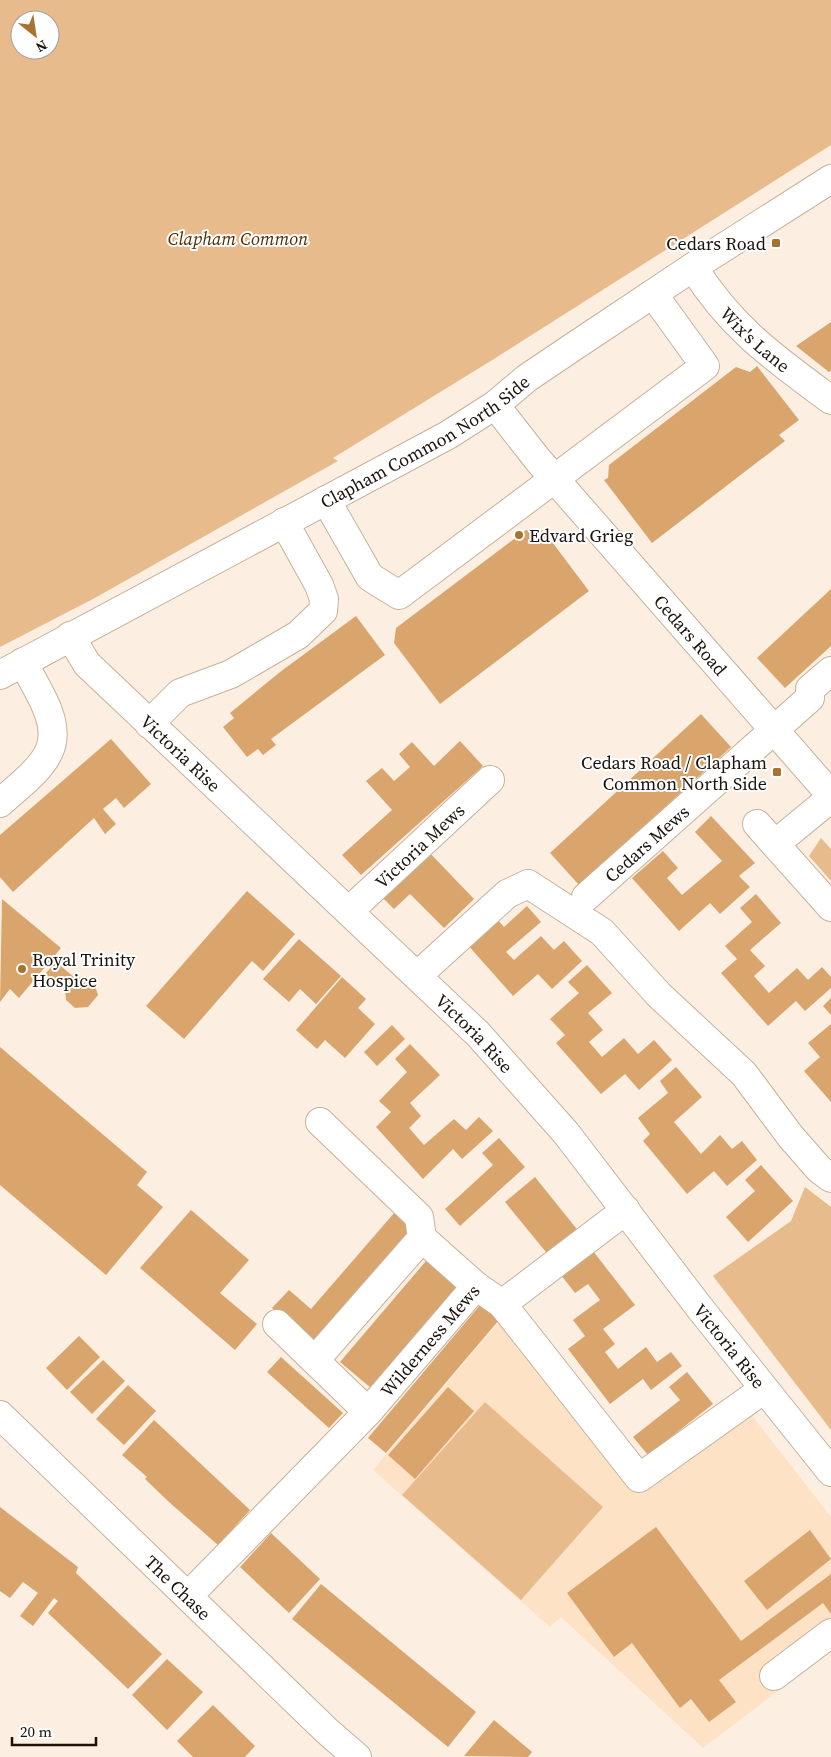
<svg xmlns="http://www.w3.org/2000/svg" width="831" height="1757" font-family="'Source Serif 4',serif">
<style>
.built{fill:#fee2c6}
.green{fill:#e8bb8c;fill-rule:evenodd}
.building{fill:#daa56d}
.lines{fill:none;stroke-linecap:round;stroke-linejoin:round}
.minor-casing{stroke:#c6b19b;stroke-width:30}
.major-casing{stroke:#c6b19b;stroke-width:30}
.highway-casing{stroke:#c6b19b;stroke-width:30}
.minor{stroke:#fff;stroke-width:28}
.major{stroke:#fff;stroke-width:28}
.highway{stroke:#fff;stroke-width:28}
.poi-dot{fill:#aa722f;stroke:#fefefe;stroke-width:2}
.labels{text-anchor:middle;dominant-baseline:central;stroke-width:4;stroke-linejoin:round;paint-order:stroke}
.park-label{font-size:18px;font-style:italic;fill:#4f2d00;stroke:#fefefe}
.poi-label{font-size:18px;fill:#1b130b;stroke:#fefefe;text-anchor:end}
.street-label{font-size:18px;fill:#1b130b;stroke:#fefefe}
</style>
<rect width="100%" height="100%" fill="#fcefe1"/>
<!-- built -->
<polygon class="built" points="498,1323 624,1474 747,1409 831,1517 831,1651 703,1748 561,1617 550,1627 373,1470"/>
<!-- green -->
<g class="green">
<path d="M0,0H831V145L494,359L333,458L338,461L93,599L0,647ZM20,20H50V50H20Z"/>
<polygon points="821,838 831,849 831,881 809,856"/>
<polygon points="805,1187 831,1207 831,1430 713,1276 791,1221"/>
<polygon points="485,1402 603,1507 521,1600 402,1495"/>
</g>
<!-- building -->
<g class="building">
<polygon points="831,322 831,371 829,372 796,346"/>
<polygon points="757,366 799,420 779,435 785,441 652,543 604,480 608,478 609,465 736,367 750,372"/>
<polygon points="526,530 537,534 543,530 589,591 440,704 394,643 396,628"/>
<polygon points="831,589 831,646 785,688 757,658"/>
<polygon points="356,616 385,655 271,739 276,745 263,755 258,749 247,757 223,727 234,718 230,713 280,672"/>
<polygon points="701,714 731,747 579,885 550,853"/>
<polygon points="111,739 151,784 124,808 116,798 103,809 116,824 105,834 94,818 13,892 0,877 0,835"/>
<polygon points="460,741 483,766 361,875 342,855 392,810 366,781 382,768 394,781 401,775 410,767 399,754 412,742 434,766"/>
<polygon points="711,816 755,863 739,876 750,887 720,914 710,903 679,931 632,878 663,851 678,868 667,878 682,895 722,861 695,832"/>
<polygon points="426,849 474,899 444,928 410,894 394,909 379,894"/>
<polygon points="247,891 295,934 263,971 252,961 184,1039 146,1006"/>
<polygon points="756,894 781,923 750,950 765,966 754,976 769,993 797,968 808,980 822,967 831,977 831,988 805,1011 796,1001 768,1026 721,973 737,959 725,946 752,922 740,908"/>
<polygon points="2,899 61,948 19,998 10,989 0,1002"/>
<polygon points="527,906 541,922 506,952 514,960 541,936 554,950 564,941 582,961 552,989 538,974 513,996 466,943 495,917 504,927"/>
<polygon points="299,939 341,976 316,1004 300,989 289,1002 263,979"/>
<polygon points="56,962 75,978 86,976 94,982 98,995 88,1007 75,1008 66,1000 65,990 45,974"/>
<polygon points="587,965 612,993 588,1013 603,1030 589,1042 602,1057 624,1038 638,1054 654,1040 672,1060 639,1090 625,1074 601,1094 556,1043 565,1035 550,1019 579,993 568,982"/>
<polygon points="342,977 366,999 358,1008 375,1024 345,1058 325,1040 317,1049 296,1030"/>
<polygon points="831,998 831,1015 823,1006"/>
<polygon points="831,1024 831,1102 804,1071 820,1057 808,1043"/>
<polygon points="392,1025 405,1039 377,1066 364,1052"/>
<polygon points="410,1044 440,1075 410,1103 421,1116 409,1128 424,1145 454,1119 466,1130 479,1117 493,1131 462,1159 453,1149 423,1179 376,1127 391,1112 379,1101 407,1072 395,1059"/>
<polygon points="0,1047 147,1172 137,1185 163,1207 106,1275 0,1185"/>
<polygon points="676,1067 702,1097 674,1122 701,1154 720,1135 732,1149 742,1141 757,1160 727,1186 714,1171 687,1194 643,1141 650,1134 638,1118 668,1093 660,1081"/>
<polygon points="499,1138 525,1167 460,1226 445,1209 493,1165 482,1153"/>
<polygon points="761,1165 793,1201 748,1242 726,1217 755,1191 745,1180"/>
<polygon points="535,1177 580,1233 550,1257 505,1202"/>
<polygon points="191,1210 249,1260 220,1293 257,1324 235,1350 140,1268"/>
<polygon points="395,1212 413,1227 314,1344 272,1308 289,1290 311,1309"/>
<polygon points="593,1251 635,1305 603,1329 615,1344 605,1352 618,1369 646,1347 657,1362 671,1352 682,1366 651,1390 643,1379 610,1404 568,1349 585,1336 573,1320 600,1300 588,1284 575,1293 561,1275"/>
<polygon points="426,1261 457,1288 371,1388 340,1362"/>
<polygon points="481,1304 499,1320 386,1453 368,1438"/>
<polygon points="79,1336 100,1357 67,1390 46,1368"/>
<polygon points="281,1357 343,1413 329,1428 267,1372"/>
<polygon points="103,1360 125,1381 92,1414 70,1392"/>
<polygon points="687,1372 713,1404 648,1455 633,1437 680,1400 669,1387"/>
<polygon points="128,1385 156,1411 124,1445 96,1419"/>
<polygon points="448,1387 474,1411 415,1479 388,1455"/>
<polygon points="154,1420 250,1510 218,1545 169,1502 145,1479 147,1477 122,1455"/>
<polygon points="0,1507 78,1567 76,1573 162,1654 128,1689 48,1613 58,1601 54,1598 33,1626 20,1616 38,1593 23,1582 10,1598 0,1591"/>
<polygon points="656,1527 741,1641 831,1574 831,1614 823,1603 719,1680 736,1702 709,1722 691,1699 680,1708 632,1643 614,1657 567,1593"/>
<polygon points="810,1530 831,1559 767,1610 744,1581"/>
<polygon points="271,1533 320,1579 289,1613 240,1567"/>
<polygon points="321,1584 476,1712 448,1747 292,1619"/>
<polygon points="167,1659 203,1692 167,1730 132,1695"/>
<polygon points="213,1705 255,1746 245,1757 193,1757 177,1741"/>
<polygon points="494,1720 532,1752 528,1757 464,1756"/>
</g>
<g class="lines">
<defs>
<g id="minor">
<path id="s1" d="M693,267C731,328 774,358 831,400"/>
<polyline points="326,500 370,577 399,595 705,366 653,294"/>
<path id="s2" d="M70,636L87,664L478,1034L566,1133L699,1307L831,1472"/>
<polyline points="149,724 180,693 231,674 298,635 323,611 324,599 319,585 284,522"/>
<path d="M0,803C16,788 42,770 50,749C61,720 35,687 23,662"/>
<polyline points="757,824 831,907"/>
<polyline points="775,844 831,798"/>
<path id="s3" d="M586,897L810,698V689L831,671"/>
<path id="s4" d="M349,911L490,780"/>
<polyline points="418,975 507,894 528,884 602,932 659,995 744,1074 791,1137 819,1169 831,1178"/>
<polyline points="320,1122 419,1217 422,1238"/>
<polyline points="476,1286 502,1304 639,1478 764,1389"/>
<polyline points="502,1304 626,1210"/>
<polyline points="277,1324 368,1412"/>
<path id="s5" d="M0,1415L327,1731L357,1757"/>
<path id="s6" d="M188,1596L368,1412L476,1286L422,1238L315,1360"/>
<polyline points="774,1676 831,1633"/>
</g>
<g id="major">
<path id="s7" d="M495,405L538,460L831,795"/>
</g>
<g id="highway">
<path id="s8" d="M0,675L448,435L495,405L527,378L576,345L693,267L831,179"/>
</g>
</defs>
<!-- minor casing -->
<use href="#minor" class="minor-casing"/>
<!-- major casing -->
<use href="#major" class="major-casing"/>
<!-- highway casing -->
<use href="#highway" class="highway-casing"/>
<!-- minor -->
<use href="#minor" class="minor"/>
<!-- major -->
<use href="#major" class="major"/>
<!-- highway -->
<use href="#highway" class="highway"/>
</g>
<!-- markers -->
<g class="poi-dot">
<rect x="771" y="238" width="10" height="10" rx="2.5"/>
<circle cx="519" cy="535" r="5"/>
<rect x="772" y="767" width="10" height="10" rx="2.5"/>
<circle cx="22" cy="969" r="5"/>
</g>
<g class="labels">
<!-- park labels -->
<g class="park-label">
<text x="238" y="238">Clapham Common</text>
</g>
<!-- poi labels -->
<g class="poi-label">
<text x="766" y="243">Cedars Road</text>
<text x="529" y="535" text-anchor="start">Edvard Grieg</text>
<text x="767" y="762">Cedars Road / Clapham<tspan x="767" dy="21">Common North Side</tspan></text>
<text x="32" y="959" text-anchor="start">Royal Trinity<tspan x="32" dy="21">Hospice</tspan></text>
</g>
<!-- street labels -->
<g class="street-label">
<text stroke="none"><textPath href="#s1" startOffset="96">Wix's Lane</textPath></text>
<text stroke="none"><textPath href="#s8" startOffset="485">Clapham Common North Side</textPath></text>
<text stroke="none"><textPath href="#s7" startOffset="302">Cedars Road</textPath></text>
<text stroke="none"><textPath href="#s2" startOffset="162">Victoria Rise</textPath></text>
<text stroke="none"><textPath href="#s3" startOffset="81">Cedars Mews</textPath></text>
<text stroke="none"><textPath href="#s4" startOffset="96">Victoria Mews</textPath></text>
<text stroke="none"><textPath href="#s2" startOffset="568">Victoria Rise</textPath></text>
<text stroke="none"><textPath href="#s6" startOffset="352">Wilderness Mews</textPath></text>
<text stroke="none"><textPath href="#s2" startOffset="972">Victoria Rise</textPath></text>
<text stroke="none"><textPath href="#s5" startOffset="248">The Chase</textPath></text>
</g>
</g>
<!-- north arrow -->
<g transform="translate(35 35) rotate(150)"><circle r="24" fill="#fefefe" stroke="#a3a09d"/>
<path d="M0-4L9 19L0 12L-9 19Z" fill="#aa722f"/>
<text y="-8" font-size="14" font-weight="bold" text-anchor="middle" fill="#1b130b">N</text>
</g>
<!-- scale -->
<path d="M12 1737v8h84v-8" fill="none" stroke="#1b130b" stroke-width="2.5"/>
<text x="20" y="1737" font-size="15" fill="#1b130b" stroke="#fefefe" stroke-width="4" paint-order="stroke">20 m</text>
</svg>
